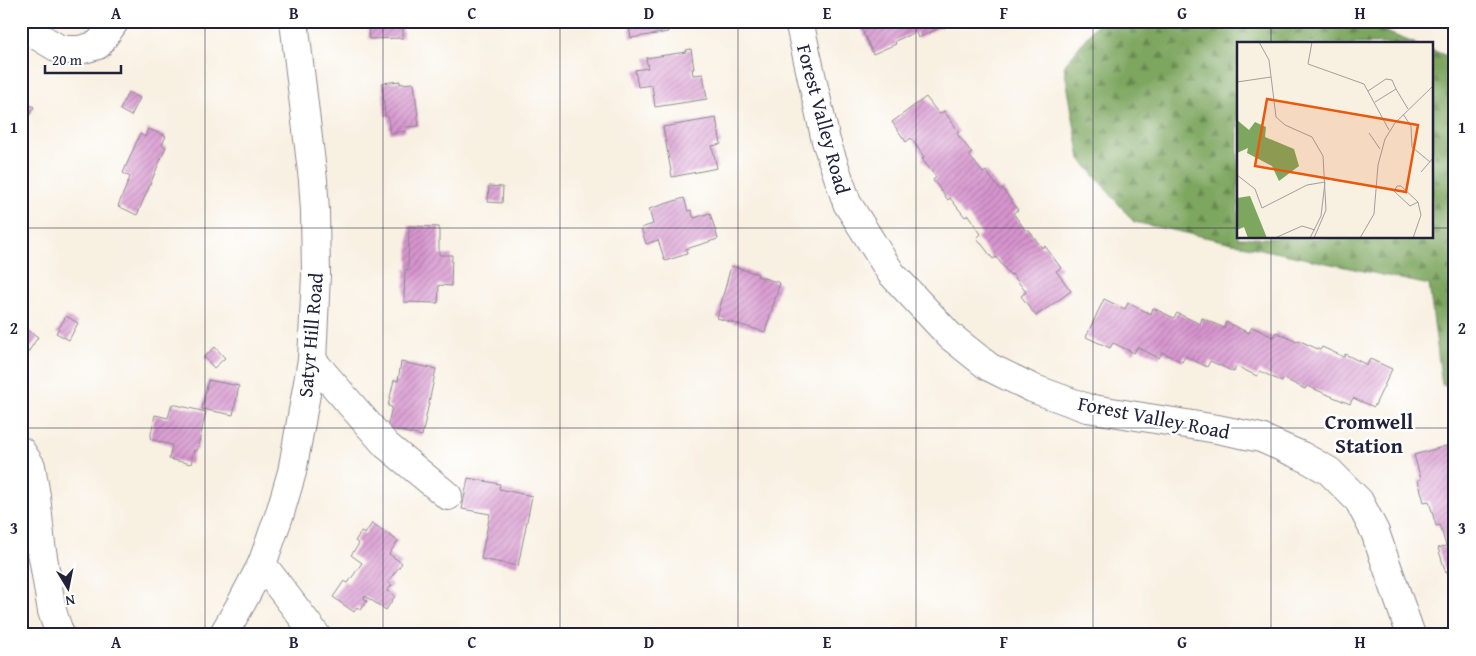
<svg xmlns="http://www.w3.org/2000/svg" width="1476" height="656" font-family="'Gentium Book Plus',serif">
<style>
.forest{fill:url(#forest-firs);stroke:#50644c}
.building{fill:url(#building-hatch)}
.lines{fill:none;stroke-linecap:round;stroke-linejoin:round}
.minor-casing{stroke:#8d898e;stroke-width:30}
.minor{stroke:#fff;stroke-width:28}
.grid{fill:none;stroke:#22223b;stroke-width:1;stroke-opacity:0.55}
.labels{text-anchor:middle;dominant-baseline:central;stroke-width:5;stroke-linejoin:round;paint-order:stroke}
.street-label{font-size:20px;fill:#22223b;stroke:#fff}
.neighbourhood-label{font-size:21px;font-weight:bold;fill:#22223b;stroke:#fff}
.inset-road{fill:none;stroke:#a29e9f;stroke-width:1}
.view{fill:#e8590c;fill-opacity:0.15;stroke:#e8590c;stroke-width:2.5}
.inset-edge{fill:none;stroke:#22223b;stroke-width:2.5}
.neatline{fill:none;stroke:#22223b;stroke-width:2}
.grid-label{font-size:16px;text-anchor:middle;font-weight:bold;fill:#22223b}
</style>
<defs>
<pattern id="forest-firs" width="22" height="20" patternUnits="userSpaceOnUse" patternTransform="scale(1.25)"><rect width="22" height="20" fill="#7da65e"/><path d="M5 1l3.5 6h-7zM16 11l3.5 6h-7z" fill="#66874f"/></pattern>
<pattern id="building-hatch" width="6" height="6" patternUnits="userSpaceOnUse" patternTransform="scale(1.25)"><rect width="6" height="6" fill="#d795ce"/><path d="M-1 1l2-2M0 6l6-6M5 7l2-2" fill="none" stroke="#ae79a8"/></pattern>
</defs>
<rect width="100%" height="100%" fill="#fff"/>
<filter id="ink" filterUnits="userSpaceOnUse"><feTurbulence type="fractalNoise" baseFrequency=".02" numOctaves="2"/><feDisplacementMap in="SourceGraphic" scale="10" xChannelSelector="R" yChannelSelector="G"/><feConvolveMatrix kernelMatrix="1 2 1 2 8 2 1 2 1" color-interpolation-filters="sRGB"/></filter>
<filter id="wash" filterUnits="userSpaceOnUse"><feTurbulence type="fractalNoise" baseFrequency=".0096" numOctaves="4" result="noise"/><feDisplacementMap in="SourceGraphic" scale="20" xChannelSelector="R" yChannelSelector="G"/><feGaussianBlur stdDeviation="1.12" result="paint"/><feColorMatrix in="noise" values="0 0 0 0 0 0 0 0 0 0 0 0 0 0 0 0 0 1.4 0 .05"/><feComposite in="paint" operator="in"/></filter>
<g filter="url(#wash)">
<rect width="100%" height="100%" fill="#f8f0e1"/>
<!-- forest -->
<polygon class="forest" points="1099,21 1312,21 1316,26 1374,27 1416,44 1238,44 1238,238 1432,238 1432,50 1455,59 1455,389 1442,385 1429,285 1134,222 1080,159 1064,66"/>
<g id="blocks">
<!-- building -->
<g class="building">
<polygon points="368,21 403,21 403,38 369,39"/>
<polygon points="628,21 666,21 668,32 631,38"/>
<polygon points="858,21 948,21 940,25 941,27 918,38 916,32 895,41 896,44 873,54"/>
<polygon points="691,49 694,69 692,69 693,75 703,74 707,99 655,107 652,85 638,87 635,70 648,68 646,58 686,52 686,50"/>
<polygon points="400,81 400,84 414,83 419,126 405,127 406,131 390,133 388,116 385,116 382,83"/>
<polygon points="128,92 140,98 131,116 120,110"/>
<polygon points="926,97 939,114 944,111 959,132 957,134 972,153 969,155 983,173 986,171 1000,190 1002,188 1018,210 1013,213 1026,231 1028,229 1042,248 1045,246 1061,268 1056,271 1071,291 1036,316 1021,296 1026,292 1012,274 1010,275 996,257 993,259 977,238 981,234 968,215 965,217 950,198 948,200 933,180 936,177 922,159 924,157 911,138 906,142 892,122"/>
<polygon points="21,100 34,107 21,129"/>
<polygon points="716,118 721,144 712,146 717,168 672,177 663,127"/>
<polygon points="148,129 166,136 162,145 166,147 137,215 118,206 130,177 123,173 140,134 145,137"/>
<polygon points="489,186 503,187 502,203 488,202"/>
<polygon points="684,198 688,211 691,210 694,218 710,213 718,239 686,249 687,254 665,261 658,240 646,244 641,228 653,224 649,209"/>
<polygon points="409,226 439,227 439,255 452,255 451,286 439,285 438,303 404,302 405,269 408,270"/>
<polygon points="731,266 758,274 757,276 780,283 765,332 717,318"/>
<polygon points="1104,299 1125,309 1128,303 1151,314 1153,308 1174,318 1177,313 1200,324 1202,318 1224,328 1226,322 1249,333 1252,327 1273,337 1276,332 1297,342 1298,340 1320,350 1322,347 1344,357 1345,354 1367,365 1370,359 1392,369 1374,407 1353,398 1350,404 1307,386 1305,389 1283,378 1282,382 1260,371 1257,376 1236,366 1234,372 1210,361 1207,367 1185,356 1182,362 1162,352 1159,358 1137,347 1134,353 1113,343 1110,348 1086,337"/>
<polygon points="66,316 78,323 69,340 56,333"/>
<polygon points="21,326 38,337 21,363"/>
<polygon points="215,347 225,358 214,368 204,357"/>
<polygon points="401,362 436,369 422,436 387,428 392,407 388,406 394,380 398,381"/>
<polygon points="208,380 239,386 233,415 202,409"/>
<polygon points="172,404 206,412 197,451 194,450 191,464 169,459 172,445 150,439 155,415 168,418"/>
<polygon points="1453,444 1455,449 1454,586 1450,571 1446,573 1438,548 1446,546 1440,525 1436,526 1429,501 1424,502 1418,480 1421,479 1414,455"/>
<polygon points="468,478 500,484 499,489 532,496 518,566 481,559 490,514 462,509"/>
<polygon points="372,523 398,541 389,554 402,563 388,582 392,585 387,591 395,596 386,610 365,596 364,599 367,601 361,610 357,607 354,612 333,597 344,581 348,583 362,563 351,555 359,544 355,541 361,532 365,534"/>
</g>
</g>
</g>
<g filter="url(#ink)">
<use href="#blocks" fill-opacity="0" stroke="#8d898e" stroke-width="1"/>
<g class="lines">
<defs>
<g id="minor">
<polyline points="799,21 826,141 847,203 891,273 950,336 989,367 1032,388 1087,408 1217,429 1261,438 1302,456 1329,471 1359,501 1375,532 1411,635"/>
<polyline points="21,26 61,50 80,50 98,45 115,21"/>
<polyline points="312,360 386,445 448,496"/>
<polyline points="21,451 31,466 36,496 41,545 52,611 60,635"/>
<polyline points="262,564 316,635"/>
<polyline points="223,635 242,602 262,564 280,513 292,472 312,360 316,275 315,211 313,180 294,21"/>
</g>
</defs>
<!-- minor casing -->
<use href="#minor" class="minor-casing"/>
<!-- minor -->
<use href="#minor" class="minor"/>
</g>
</g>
<!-- grid -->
<path class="grid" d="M205,21V635M383,21V635M560,21V635M738,21V635M916,21V635M1093,21V635M1271,21V44M21,228H1238M1432,228H1455M1271,238V635M21,428H1455"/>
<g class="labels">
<!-- street labels -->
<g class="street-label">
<text transform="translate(824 119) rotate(75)">Forest Valley Road</text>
<text transform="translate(310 335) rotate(-85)">Satyr Hill Road</text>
<text transform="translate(1154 417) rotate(11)">Forest Valley Road</text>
</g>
<!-- neighbourhood labels -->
<g class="neighbourhood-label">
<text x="1369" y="421">Cromwell<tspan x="1369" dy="24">Station</tspan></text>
</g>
</g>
<!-- overview -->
<g transform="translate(1237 42)">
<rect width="196" height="196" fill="#f8f0e1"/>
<path d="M0,78L12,88L18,80L29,85L28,95L57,107L62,124L42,139L35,124L10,111L11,106L0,111ZM13,154L30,196H11L7,185L0,188V156Z" fill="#7da65e"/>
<path class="inset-road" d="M22,0L32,18L39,75L48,83L75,95L86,114L89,168L77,196M75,0L71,22L127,42L152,88M0,40L34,35M159,47L171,67M131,49L149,37L155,38L159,47L138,60M166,72L174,84L175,105L193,120M132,91L143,107M184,130L197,115M0,133L18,147L25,166L70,143L88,140M160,144H164L181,160L173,164L157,149ZM38,196L65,184L78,188M73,196L84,174L88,140M123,196L137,172L141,123L148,97L158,81L197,43M176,196L184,173L181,160"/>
<path class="view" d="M30,57L181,83L169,150L18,124Z"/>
<rect width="196" height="196" class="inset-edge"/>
</g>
<!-- margin -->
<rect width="1476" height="656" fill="none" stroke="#fff" stroke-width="55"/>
<!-- north arrow -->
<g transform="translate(68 588) rotate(170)" stroke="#ffffff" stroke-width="4" paint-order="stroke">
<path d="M0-4L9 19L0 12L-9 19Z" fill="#22223b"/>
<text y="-8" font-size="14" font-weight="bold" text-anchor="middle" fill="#22223b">N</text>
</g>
<!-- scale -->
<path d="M45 65v8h76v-8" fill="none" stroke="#22223b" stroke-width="2.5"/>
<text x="52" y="65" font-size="15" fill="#22223b" stroke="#ffffff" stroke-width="4" paint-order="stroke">20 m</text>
<rect x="28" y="28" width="1420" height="600" class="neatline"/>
<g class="grid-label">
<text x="116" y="19">A</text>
<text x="294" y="19">B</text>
<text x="472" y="19">C</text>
<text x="649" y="19">D</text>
<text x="827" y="19">E</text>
<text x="1004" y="19">F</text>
<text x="1182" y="19">G</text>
<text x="1360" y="19">H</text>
<text x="14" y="133">1</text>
<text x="1462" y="133">1</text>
<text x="14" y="334">2</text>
<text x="1462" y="334">2</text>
<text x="14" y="534">3</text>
<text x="1462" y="534">3</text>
<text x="116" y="648">A</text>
<text x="294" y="648">B</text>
<text x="472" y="648">C</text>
<text x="649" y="648">D</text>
<text x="827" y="648">E</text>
<text x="1004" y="648">F</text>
<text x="1182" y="648">G</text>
<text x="1360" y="648">H</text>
</g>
</svg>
